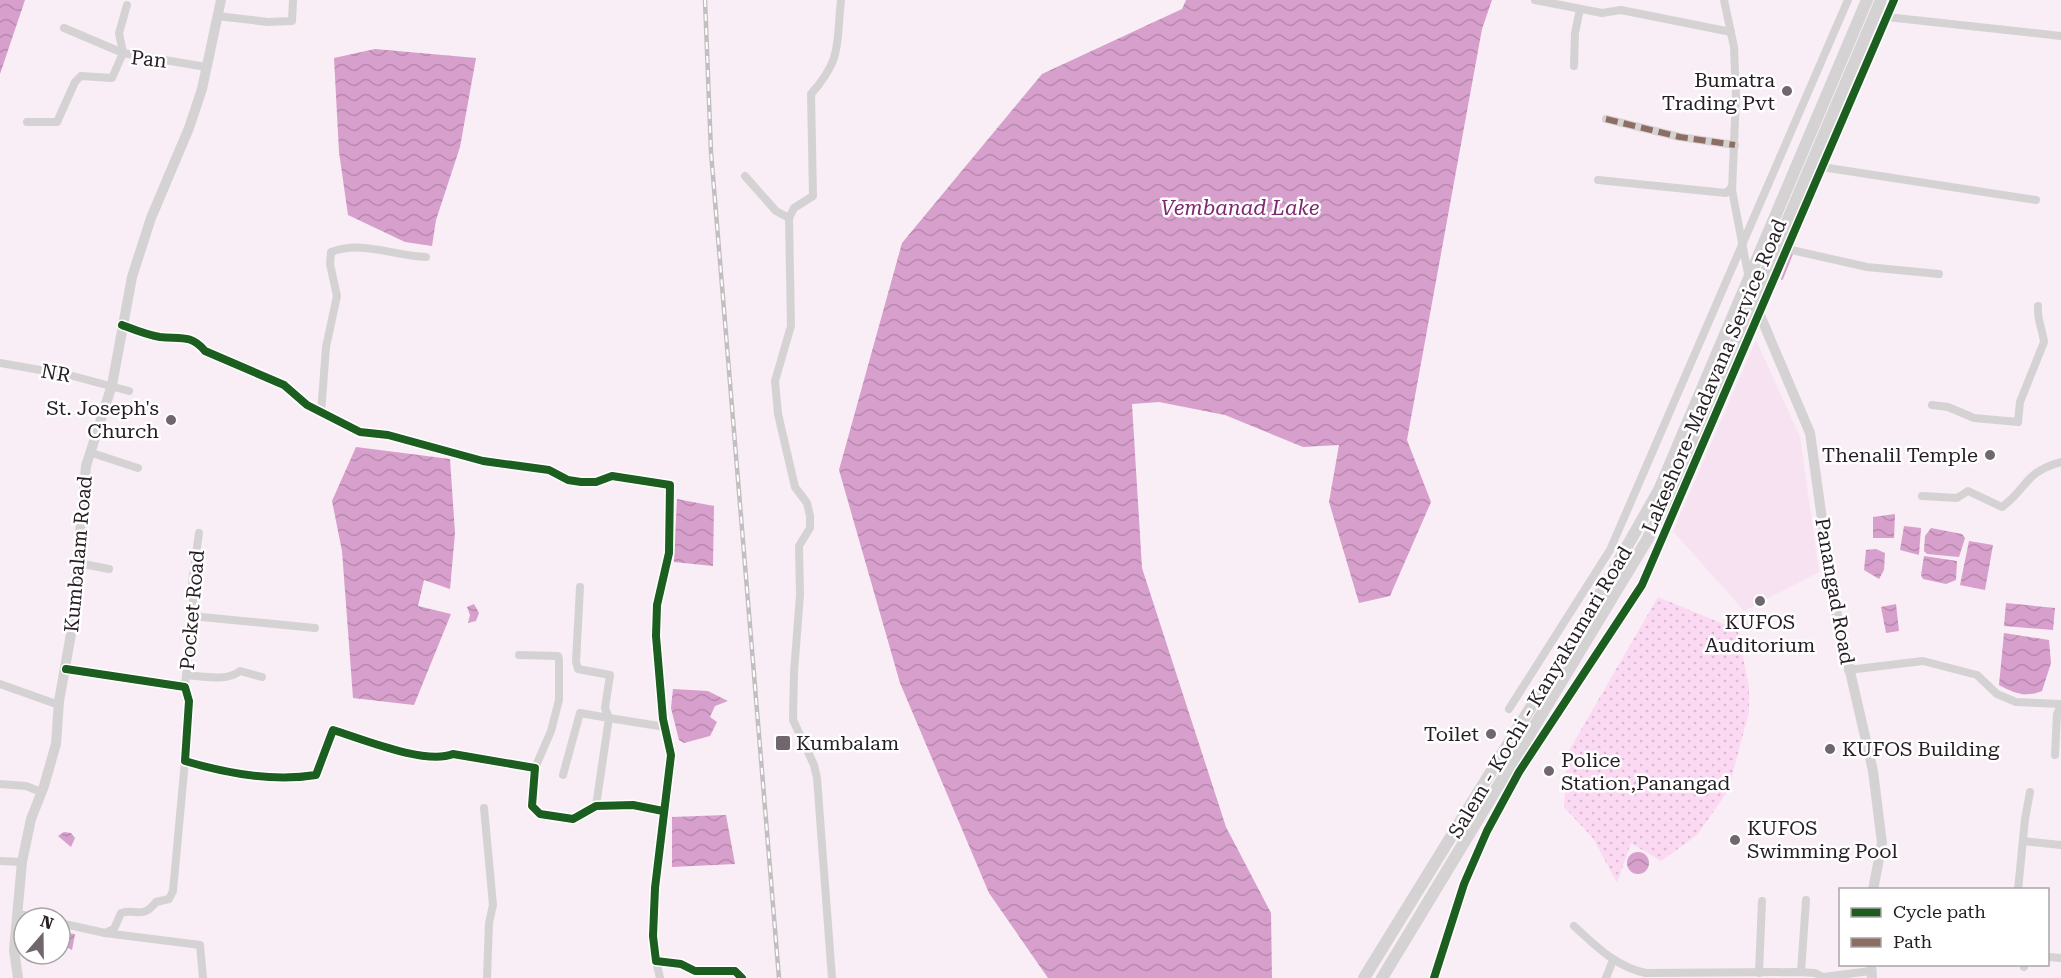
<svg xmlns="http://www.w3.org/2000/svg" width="2061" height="978" font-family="'Roboto Serif',serif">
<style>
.built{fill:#f7e2f2}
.park{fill:url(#park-dots)}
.water{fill:url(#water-waves)}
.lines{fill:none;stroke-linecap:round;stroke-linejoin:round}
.stream{stroke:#d79fcb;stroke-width:2}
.minor{stroke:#d5d2d4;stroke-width:8}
.major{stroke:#d5d2d4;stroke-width:10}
.highway{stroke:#d5d2d4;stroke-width:12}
.rail-casing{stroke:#c3bfc1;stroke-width:4.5}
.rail{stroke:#fff;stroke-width:2;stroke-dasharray:7;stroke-linecap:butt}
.quiet{stroke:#8d6e63;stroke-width:6;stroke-dasharray:12 6;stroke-linecap:butt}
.cycleway-casing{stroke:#fff;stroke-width:11}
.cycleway{stroke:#1b5e20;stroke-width:8}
.poi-dot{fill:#70666e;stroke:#fff;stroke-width:2}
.labels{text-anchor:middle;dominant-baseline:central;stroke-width:5;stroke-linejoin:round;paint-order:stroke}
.street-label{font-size:20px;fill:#261e24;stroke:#fff}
.poi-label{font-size:20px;fill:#261e24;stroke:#fff;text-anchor:end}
.water-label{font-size:21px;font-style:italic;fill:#802771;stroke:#fff}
</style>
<defs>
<pattern id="park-dots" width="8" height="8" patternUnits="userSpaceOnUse" patternTransform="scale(1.5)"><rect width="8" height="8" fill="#fcd9f3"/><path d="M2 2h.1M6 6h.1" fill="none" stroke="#d8bad0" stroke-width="1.8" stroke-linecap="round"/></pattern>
<pattern id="water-waves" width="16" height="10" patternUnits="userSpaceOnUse" patternTransform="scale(1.5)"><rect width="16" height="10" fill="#d79fcb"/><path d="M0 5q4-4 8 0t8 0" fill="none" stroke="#b888ae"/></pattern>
</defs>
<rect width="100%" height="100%" fill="#f9edf6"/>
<!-- built -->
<polygon class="built" points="1756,340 1800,437 1819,572 1744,611 1673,531"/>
<!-- park -->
<polygon class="park" points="1658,597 1738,630 1749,688 1749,712 1728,791 1697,835 1661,861 1631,843 1617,883 1593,838 1564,807 1567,754"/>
<!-- water -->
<g class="water">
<polygon points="0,0 25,0 0,74"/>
<polygon points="1186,0 1492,0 1482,29 1407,440 1431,502 1390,596 1359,603 1329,502 1339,445 1303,447 1225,415 1159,402 1132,404 1142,568 1226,827 1271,913 1272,978 1048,978 989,893 900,683 839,470 902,243 1042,74 1182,9"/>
<polygon points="375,49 476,58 460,147 436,220 432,246 405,242 348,215 339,152 334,58"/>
<polygon points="356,447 450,459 455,533 450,589 424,580 418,606 451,614 414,705 353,698 342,551 332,501"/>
<polygon points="677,499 714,506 713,566 674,562"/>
<polygon points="1895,514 1894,538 1873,538 1873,517"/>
<polygon points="1904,526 1921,528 1919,555 1900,550"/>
<polygon points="1931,528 1962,534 1965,538 1959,557 1927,554 1924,551 1925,536"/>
<polygon points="1969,541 1993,545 1985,590 1960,585"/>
<polygon points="1876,549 1885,553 1884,570 1879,579 1864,570 1866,550"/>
<polygon points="1924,556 1957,561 1956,580 1946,584 1923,579 1921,575"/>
<polygon points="2006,603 2055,608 2053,630 2004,626"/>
<polygon points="474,604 479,613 476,621 468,623 470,615 467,607"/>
<polygon points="1896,604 1899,631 1886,633 1881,607"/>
<path d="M2004,633L2049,640L2051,663L2042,691C2025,698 2014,693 1999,685Z"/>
<polygon points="673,689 708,691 728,701 715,706 710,717 717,722 710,736 684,743 679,740 671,708"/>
<polygon points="726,815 735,864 672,867 672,817"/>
<polygon points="64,832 71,833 75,838 71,847 58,836"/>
<circle cx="1638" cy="863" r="11"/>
<polygon points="61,933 75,934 72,950 60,944"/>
</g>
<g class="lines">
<!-- stream -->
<polyline class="stream" points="1782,279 1792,254"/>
<!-- minor -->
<g class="minor">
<polyline points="1535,0 1602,13 1621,10 1731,32"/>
<polyline points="1724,0 1734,47 1736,96 1732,190 1749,279"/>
<polyline points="217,16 268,22 292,21 293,0"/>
<polyline points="1887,17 2061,36"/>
<polyline points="64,28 123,53"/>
<polyline points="123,53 119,33 127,5"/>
<polyline points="1574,66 1575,33 1580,9"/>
<polyline points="1606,119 1680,137 1735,145"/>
<polyline points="27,122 57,122 75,82 81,76 112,78 123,53 206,67"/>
<polyline points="1822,167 2036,200"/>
<polyline points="745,176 776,211 789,218"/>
<polyline points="1598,180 1726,193 1732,187"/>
<polyline points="1787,249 1867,267 1939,274"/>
<path d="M122,325C135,330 147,335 160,337C180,339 191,334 205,351L284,385L307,405L360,432L388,435L483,461L549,470L568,480L581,482H596L612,476L670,485L669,553L657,605L656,636L663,719L671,755L655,888L653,936L656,961L681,964L695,971H735L742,978"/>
<polyline points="0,363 69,375 129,391"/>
<path d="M1932,405L1948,407L1974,418L2018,422L2020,402L2044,342C2042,328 2037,320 2038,306"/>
<path d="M321,413L326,347L337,296L330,264L331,252C363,240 393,256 426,257"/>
<polyline points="92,453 138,468"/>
<path d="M1922,496L1957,498L1968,491L2002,507C2028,488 2024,472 2061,462"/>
<polyline points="78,563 109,569"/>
<polyline points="580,587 576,662 578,669 610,675 605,708 609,718 665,727"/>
<polyline points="191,616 315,628"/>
<polyline points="519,655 558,656 559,659 559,700 551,731 535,768"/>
<path d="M66,669L185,687L189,701L185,761C228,774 272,782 316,775L333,730C362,739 425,765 453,754L535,768L532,806L540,814L573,819L596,806L633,805L663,811"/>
<polyline points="1848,670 1923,661 1977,675 1997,694 2016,702 2061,704"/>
<path d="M186,675C202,676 227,682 240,671L262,677"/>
<polyline points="0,684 59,705"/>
<polyline points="185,687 194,589 192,583 199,533"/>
<polyline points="1509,709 1610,550 1848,0"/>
<polyline points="2055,755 2057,714 2061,705"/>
<polyline points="563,775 580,713 609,718 596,806"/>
<polyline points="0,784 26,786 41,792"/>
<polyline points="484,808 493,905 489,923 487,978"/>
<polyline points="2023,841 2061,845"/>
<polyline points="0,861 22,862"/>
<polyline points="2018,890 2025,819 2030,792"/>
<polyline points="18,914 41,918"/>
<polyline points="60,923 105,933 200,945 203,978"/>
<path d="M1574,926C1596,946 1616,967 1646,973L1798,972L1815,973L1823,977L1871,971"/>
<path d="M105,933L114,929L121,913C136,908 142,920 156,902L169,899L173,891L185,761"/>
<polyline points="2048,957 2061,958"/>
<polyline points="656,961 660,978"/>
<polyline points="2024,967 2025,964"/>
<polyline points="1801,972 1806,900"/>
<polyline points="1759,973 1762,901"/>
<path d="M832,978L817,778L814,765L793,720L794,672L800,595L799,546L810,528V516L807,503L795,487L778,414L775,381L791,326L789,218L794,208L813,196L811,94C843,58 836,44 841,0"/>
<polyline points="1434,978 1464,884 1487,831 1519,772 1642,585 1894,0"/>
<polyline points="1606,978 1613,960"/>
</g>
<!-- major -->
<g class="major">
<polyline points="1754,301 1810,433 1833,598 1873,771 1882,843 1873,890"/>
<polyline points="1871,964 1872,978"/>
<polyline points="18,978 14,950 22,862 31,819 44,786 56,744 59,701 71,634 86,466 112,385 132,277 151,218 189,128 202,89 221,0"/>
</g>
<!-- highway -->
<g class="highway">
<polyline points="1364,978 1592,608 1659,490 1867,0"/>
<polyline points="1382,978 1647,540 1680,474 1881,0"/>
</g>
<defs>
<polyline id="rail" points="705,0 711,152 779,978"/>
</defs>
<!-- rail casing -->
<use href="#rail" class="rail-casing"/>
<!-- rail -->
<use href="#rail" class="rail"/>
<!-- quiet -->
<polyline class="quiet" points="1606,119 1680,137 1735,145"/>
<defs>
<g id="cycleway">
<path d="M122,325C135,330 147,335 160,337C180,339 191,334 205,351L284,385L307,405L360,432L388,435L483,461L549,470L568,480L581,482H596L612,476L670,485L669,553L657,605L656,636L663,719L671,755L655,888L653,936L656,961L681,964L695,971H735L742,978"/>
<path d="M66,669L185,687L189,701L185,761C228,774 272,782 316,775L333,730C362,739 425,765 453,754L535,768L532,806L540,814L573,819L596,806L633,805L663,811"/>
<polyline points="1434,978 1464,884 1487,831 1519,772 1642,585 1894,0"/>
</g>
</defs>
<!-- cycleway casing -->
<use href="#cycleway" class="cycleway-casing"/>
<!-- cycleway -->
<use href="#cycleway" class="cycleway"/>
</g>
<!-- markers -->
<g class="poi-dot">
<circle cx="1787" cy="91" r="6"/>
<circle cx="171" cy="420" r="6"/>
<circle cx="1990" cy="455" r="6"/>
<circle cx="1760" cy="601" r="6"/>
<circle cx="1491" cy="734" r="6"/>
<rect x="775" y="735" width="16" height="16" rx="3"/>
<circle cx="1830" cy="749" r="6"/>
<circle cx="1549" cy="771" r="6"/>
<circle cx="1735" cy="840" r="6"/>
</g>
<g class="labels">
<!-- street labels -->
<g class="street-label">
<text transform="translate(149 59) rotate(6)">Pan</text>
<text transform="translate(56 373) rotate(10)">NR</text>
<text transform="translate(1714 376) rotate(-67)">Lakeshore-Madavana Service Road</text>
<text transform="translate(78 554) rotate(-85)">Kumbalam Road</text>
<text transform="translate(1835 591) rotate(80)">Panangad Road</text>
<text transform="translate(192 610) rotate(-85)">Pocket Road</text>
<text transform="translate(1540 692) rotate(-59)">Salem - Kochi - Kanyakumari Road</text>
</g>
<!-- poi labels -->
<g class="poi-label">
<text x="1775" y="80">Bumatra<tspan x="1775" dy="23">Trading Pvt</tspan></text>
<text x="159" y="408">St. Joseph's<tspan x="159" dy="23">Church</tspan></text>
<text x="1978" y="455">Thenalil Temple</text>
<text x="1760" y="622" text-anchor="middle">KUFOS<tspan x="1760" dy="23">Auditorium</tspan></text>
<text x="1479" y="734">Toilet</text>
<text x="796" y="743" text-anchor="start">Kumbalam</text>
<text x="1842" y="749" text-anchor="start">KUFOS Building</text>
<text x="1561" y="760" text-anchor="start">Police<tspan x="1561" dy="23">Station,Panangad</tspan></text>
<text x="1747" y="828" text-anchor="start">KUFOS<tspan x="1747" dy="23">Swimming Pool</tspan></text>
</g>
<!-- water labels -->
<g class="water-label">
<text x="1240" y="208">Vembanad Lake</text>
</g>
</g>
<!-- legend -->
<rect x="1839" y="888" width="210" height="78" fill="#ffffff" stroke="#a8a5a7" stroke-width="1.5"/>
<rect x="1851" y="908" width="30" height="9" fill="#1b5e20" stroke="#a8a5a7" stroke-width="1.5"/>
<text x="1893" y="918" font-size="18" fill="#261e24">Cycle path</text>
<rect x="1851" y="938" width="30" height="9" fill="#8d6e63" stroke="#a8a5a7" stroke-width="1.5"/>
<text x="1893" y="948" font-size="18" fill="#261e24">Path</text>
<!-- north arrow -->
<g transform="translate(42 936) rotate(20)"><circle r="28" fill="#ffffff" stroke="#a8a5a7" stroke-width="1.5"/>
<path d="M0-4.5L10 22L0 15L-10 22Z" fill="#70666e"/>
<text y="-9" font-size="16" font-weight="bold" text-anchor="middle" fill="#261e24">N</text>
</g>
</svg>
